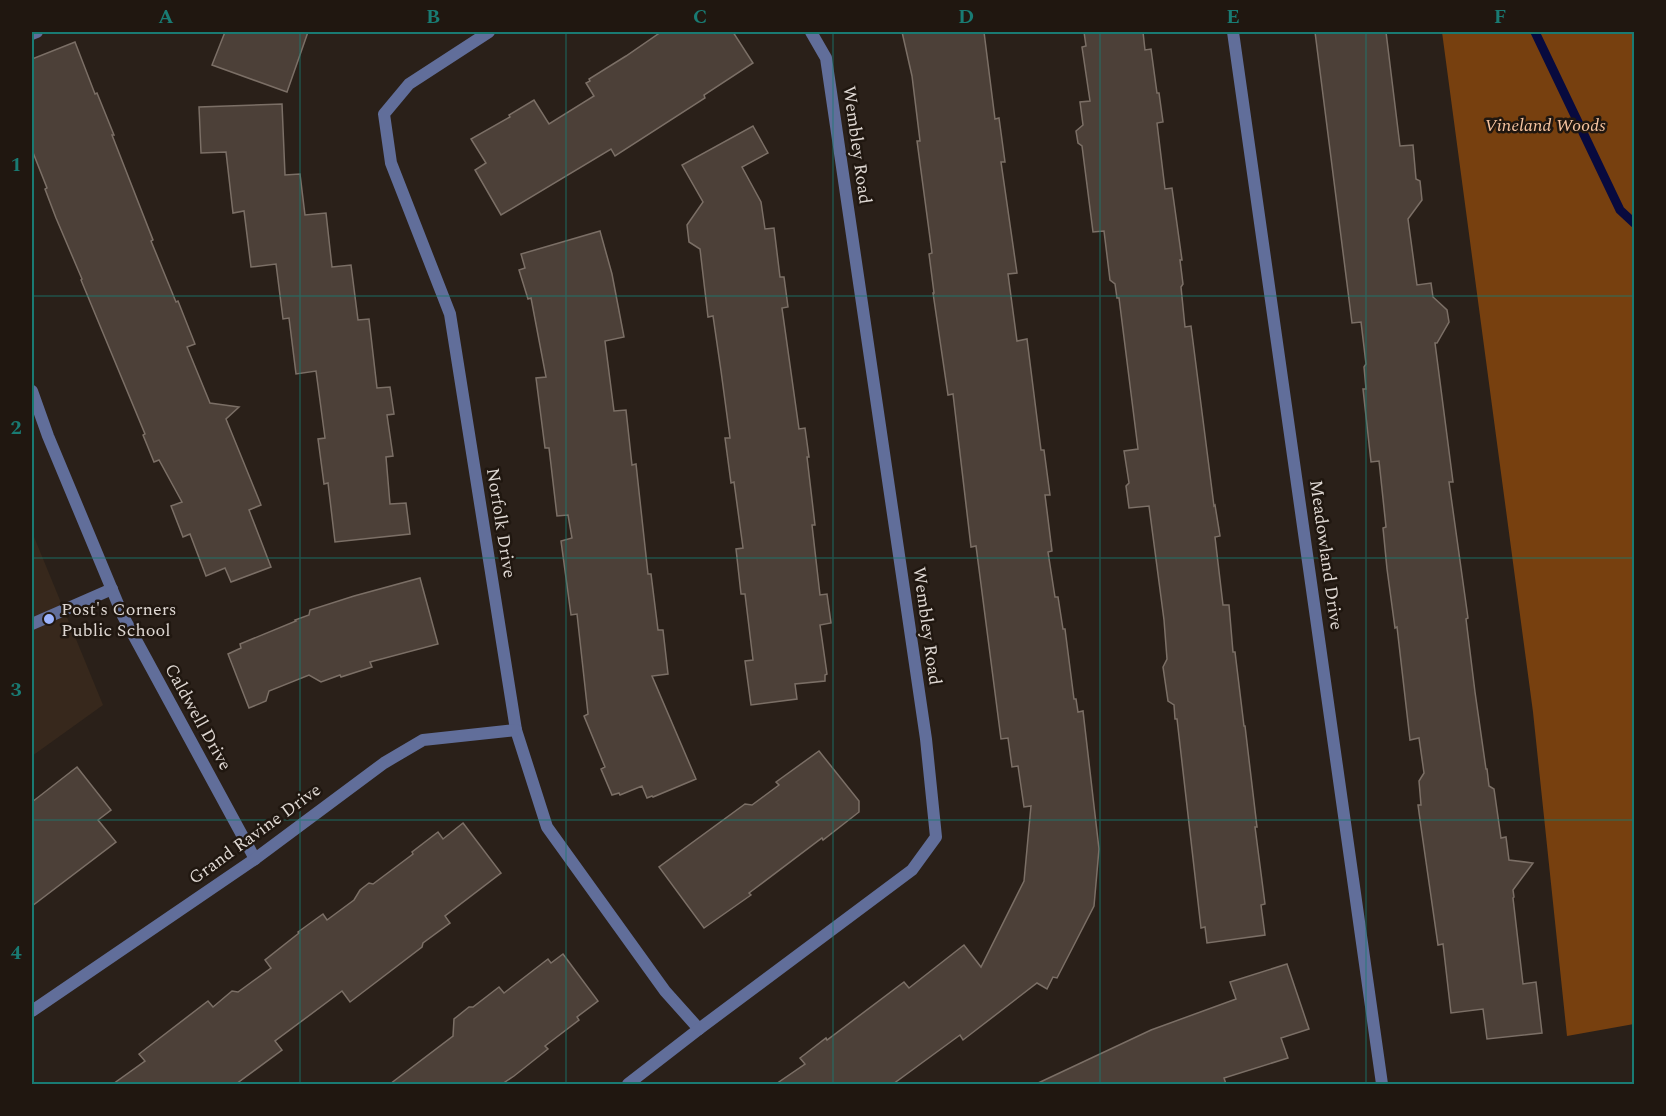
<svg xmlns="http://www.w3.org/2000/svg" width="1666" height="1116" font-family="Spectral,serif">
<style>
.built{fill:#37281c}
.forest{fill:#77400f}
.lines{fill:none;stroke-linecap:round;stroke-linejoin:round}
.stream{stroke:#080a3e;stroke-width:9}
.building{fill:#4c4038;stroke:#7b6f66;stroke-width:1.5}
.service{stroke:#616e9a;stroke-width:12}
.minor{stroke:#616e9a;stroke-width:12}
.grid{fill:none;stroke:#197b73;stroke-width:1.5;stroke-opacity:0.55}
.poi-dot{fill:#9db4fd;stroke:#201710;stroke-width:2}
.labels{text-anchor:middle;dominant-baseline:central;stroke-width:5;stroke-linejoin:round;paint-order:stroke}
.park-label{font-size:18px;font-style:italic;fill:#f8c5a1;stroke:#201710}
.street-label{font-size:18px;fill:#ded7d2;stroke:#201710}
.poi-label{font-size:18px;fill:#ded7d2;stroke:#201710;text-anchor:start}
.neatline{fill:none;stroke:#197b73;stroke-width:2}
.grid-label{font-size:20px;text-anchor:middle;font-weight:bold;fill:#197b73}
</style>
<rect width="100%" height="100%" fill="#2a2019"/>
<!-- built -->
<polygon class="built" points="32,532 103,705 32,756"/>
<!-- forest -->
<polygon class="forest" points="1442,32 1634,32 1634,1024 1567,1036 1533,712"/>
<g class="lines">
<!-- stream -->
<polyline class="stream" points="1535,32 1620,210 1634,223"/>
</g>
<!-- building -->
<g class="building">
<polygon points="225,32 308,32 287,92 212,65"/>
<polygon points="661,32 733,32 753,63 704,95 705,98 615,156 611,149 501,215 475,170 486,163 471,139 510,117 509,115 534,100 549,124 594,96 586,83 590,81 589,79 626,56"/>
<polygon points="902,32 984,32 995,119 999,118 1005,162 1001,162 1017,273 1008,274 1017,341 1027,339 1041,450 1044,450 1050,495 1045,495 1052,551 1048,552 1055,597 1058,597 1063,629 1065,629 1074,699 1076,699 1078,712 1083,711 1099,849 1094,906 1057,978 1053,977 1047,989 1037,983 963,1040 960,1035 893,1084 776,1084 805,1064 800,1058 826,1038 827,1040 904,982 909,988 964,945 981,967 1024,881 1031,806 1024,807 1018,766 1012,767 1008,738 1001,739 976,546 971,547 953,394 948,395 933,293 934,293 929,254 932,253 917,141 920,141 912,76"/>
<polygon points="1084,32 1143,32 1145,50 1151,49 1157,93 1159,93 1163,122 1157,123 1165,189 1172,188 1182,260 1180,260 1183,284 1181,287 1185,327 1191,326 1214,506 1215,505 1220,536 1215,537 1223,605 1229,605 1233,652 1235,652 1244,726 1245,726 1257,827 1255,827 1265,904 1261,905 1265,935 1207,943 1205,927 1201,928 1177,719 1175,719 1174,705 1168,701 1163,667 1167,659 1164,620 1149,506 1129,508 1126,486 1129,483 1124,451 1138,449 1119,298 1117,298 1115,284 1110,280 1104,231 1093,232 1082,146 1078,143 1076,131 1083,125 1080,102 1090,101 1082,47 1086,46"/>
<polygon points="1315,32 1386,32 1400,146 1413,145 1416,179 1420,181 1422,200 1408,219 1417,285 1431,283 1433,297 1447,310 1449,322 1437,343 1435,343 1453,482 1449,482 1468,618 1466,619 1475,692 1486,769 1487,769 1489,786 1494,789 1501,838 1506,837 1509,860 1533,863 1513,890 1514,897 1513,898 1523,984 1536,982 1542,1033 1487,1039 1483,1009 1451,1013 1443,944 1438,945 1421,827 1418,805 1421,805 1419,781 1424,773 1419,738 1410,740 1397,627 1395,628 1387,569 1383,528 1386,527 1379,461 1371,462 1363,389 1366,389 1364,367 1366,364 1361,322 1352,323"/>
<polygon points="75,42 95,94 97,93 114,135 112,135 153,240 151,241 176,302 178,301 195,344 187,347 210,403 239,407 226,419 261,505 249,510 271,567 231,582 225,568 206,576 190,534 183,537 171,506 182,502 159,460 154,462 143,435 145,434 81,280 82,279 56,218 45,189 47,188 32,150 32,59"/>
<polygon points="282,104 285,175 300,174 305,215 326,213 332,267 351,265 358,320 369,319 377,388 390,387 394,414 387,415 393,456 386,457 390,504 406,503 410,534 335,542 328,483 324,484 318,439 325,438 316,371 296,374 289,318 283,319 276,264 251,267 244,211 233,213 226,152 201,153 199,107"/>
<polygon points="753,126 768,153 742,167 761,202 765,229 774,228 780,277 784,277 788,307 782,308 799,429 805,428 809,457 807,457 815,525 812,525 820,595 827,594 831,623 820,625 827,674 825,675 825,681 795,684 797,699 751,705 745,661 753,660 745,594 741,594 736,549 743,548 734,482 731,483 725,438 730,438 721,371 713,316 708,317 700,249 689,242 687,225 703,202 682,165"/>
<polygon points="600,231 612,274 624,337 605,341 614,411 626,410 632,465 636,464 648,574 651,574 658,630 663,630 668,674 652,676 696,779 653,797 652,796 647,798 642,786 620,795 619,793 612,795 601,769 605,767 584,716 588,714 577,614 571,615 561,541 572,538 568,515 557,516 549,448 545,448 536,378 546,377 531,298 528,299 519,270 525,268 521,254"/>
<polygon points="420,578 438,644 370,662 372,667 341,677 340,675 321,682 309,675 269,691 266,701 249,708 228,654 241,648 240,644 296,621 295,620 309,615 310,610 354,596"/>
<polygon points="819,751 859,801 859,812 823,840 822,838 749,893 751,895 704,928 659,867 745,804 752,805 779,785 776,782"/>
<polygon points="77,767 111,810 98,820 116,842 32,906 32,802"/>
<polygon points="463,823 501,873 445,916 450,923 423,943 422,947 350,1002 342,991 275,1041 282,1050 236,1084 113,1084 145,1061 139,1054 208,1001 213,1007 232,991 238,992 271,968 265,960 299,933 298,932 323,914 327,920 354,900 360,890 369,883 373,884 413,854 412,852 438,832 443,839"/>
<polygon points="563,954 598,1001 577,1017 579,1020 545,1046 548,1049 514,1076 502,1084 390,1084 453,1036 454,1019 469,1007 473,1007 499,987 504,993 548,959 551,963"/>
<polygon points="1287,964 1309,1029 1281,1038 1288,1058 1224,1078 1226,1084 1036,1084 1151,1030 1236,999 1230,982"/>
</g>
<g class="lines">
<!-- service -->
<g class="service">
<polyline points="32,34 37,32"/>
<polyline points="32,624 112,589"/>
</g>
<!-- minor -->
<g class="minor">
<polyline points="489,32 409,84 384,114 391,163 450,314 516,730 547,827 665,991 699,1029"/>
<polyline points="1233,32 1382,1084"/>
<polyline points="32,391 48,436 123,616 255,859"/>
<polyline points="32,1011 255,859 384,763 423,740 516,730"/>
<polyline points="628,1084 699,1029 912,870 936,837 926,739 826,58 811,32"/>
</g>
</g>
<!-- grid -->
<path class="grid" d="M300,32V1084M566,32V1084M833,32V1084M1100,32V1084M1366,32V1084M32,296H1634M32,558H1634M32,820H1634"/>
<!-- markers -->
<circle class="poi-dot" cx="49" cy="619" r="6"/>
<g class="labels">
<!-- park labels -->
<g class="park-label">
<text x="1545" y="125">Vineland Woods</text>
</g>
<!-- street labels -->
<g class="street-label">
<text transform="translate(857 145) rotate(82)">Wembley Road</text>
<text transform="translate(501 523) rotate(81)">Norfolk Drive</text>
<text transform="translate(1326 555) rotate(82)">Meadowland Drive</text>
<text transform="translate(927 626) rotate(82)">Wembley Road</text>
<text transform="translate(198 717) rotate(61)">Caldwell Drive</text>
<text transform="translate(255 834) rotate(-36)">Grand Ravine Drive</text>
</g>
<!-- poi labels -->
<g class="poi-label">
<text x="61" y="609">Post's Corners<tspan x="61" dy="21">Public School</tspan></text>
</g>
</g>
<!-- border -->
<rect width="1666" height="1116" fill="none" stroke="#201710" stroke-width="66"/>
<rect x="33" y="33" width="1600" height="1050" class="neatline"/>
<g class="grid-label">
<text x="166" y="23">A</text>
<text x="433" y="23">B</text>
<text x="700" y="23">C</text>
<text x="966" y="23">D</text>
<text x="1233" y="23">E</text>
<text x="1500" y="23">F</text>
<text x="16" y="171">1</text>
<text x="16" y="434">2</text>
<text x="16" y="696">3</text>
<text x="16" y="959">4</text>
</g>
</svg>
